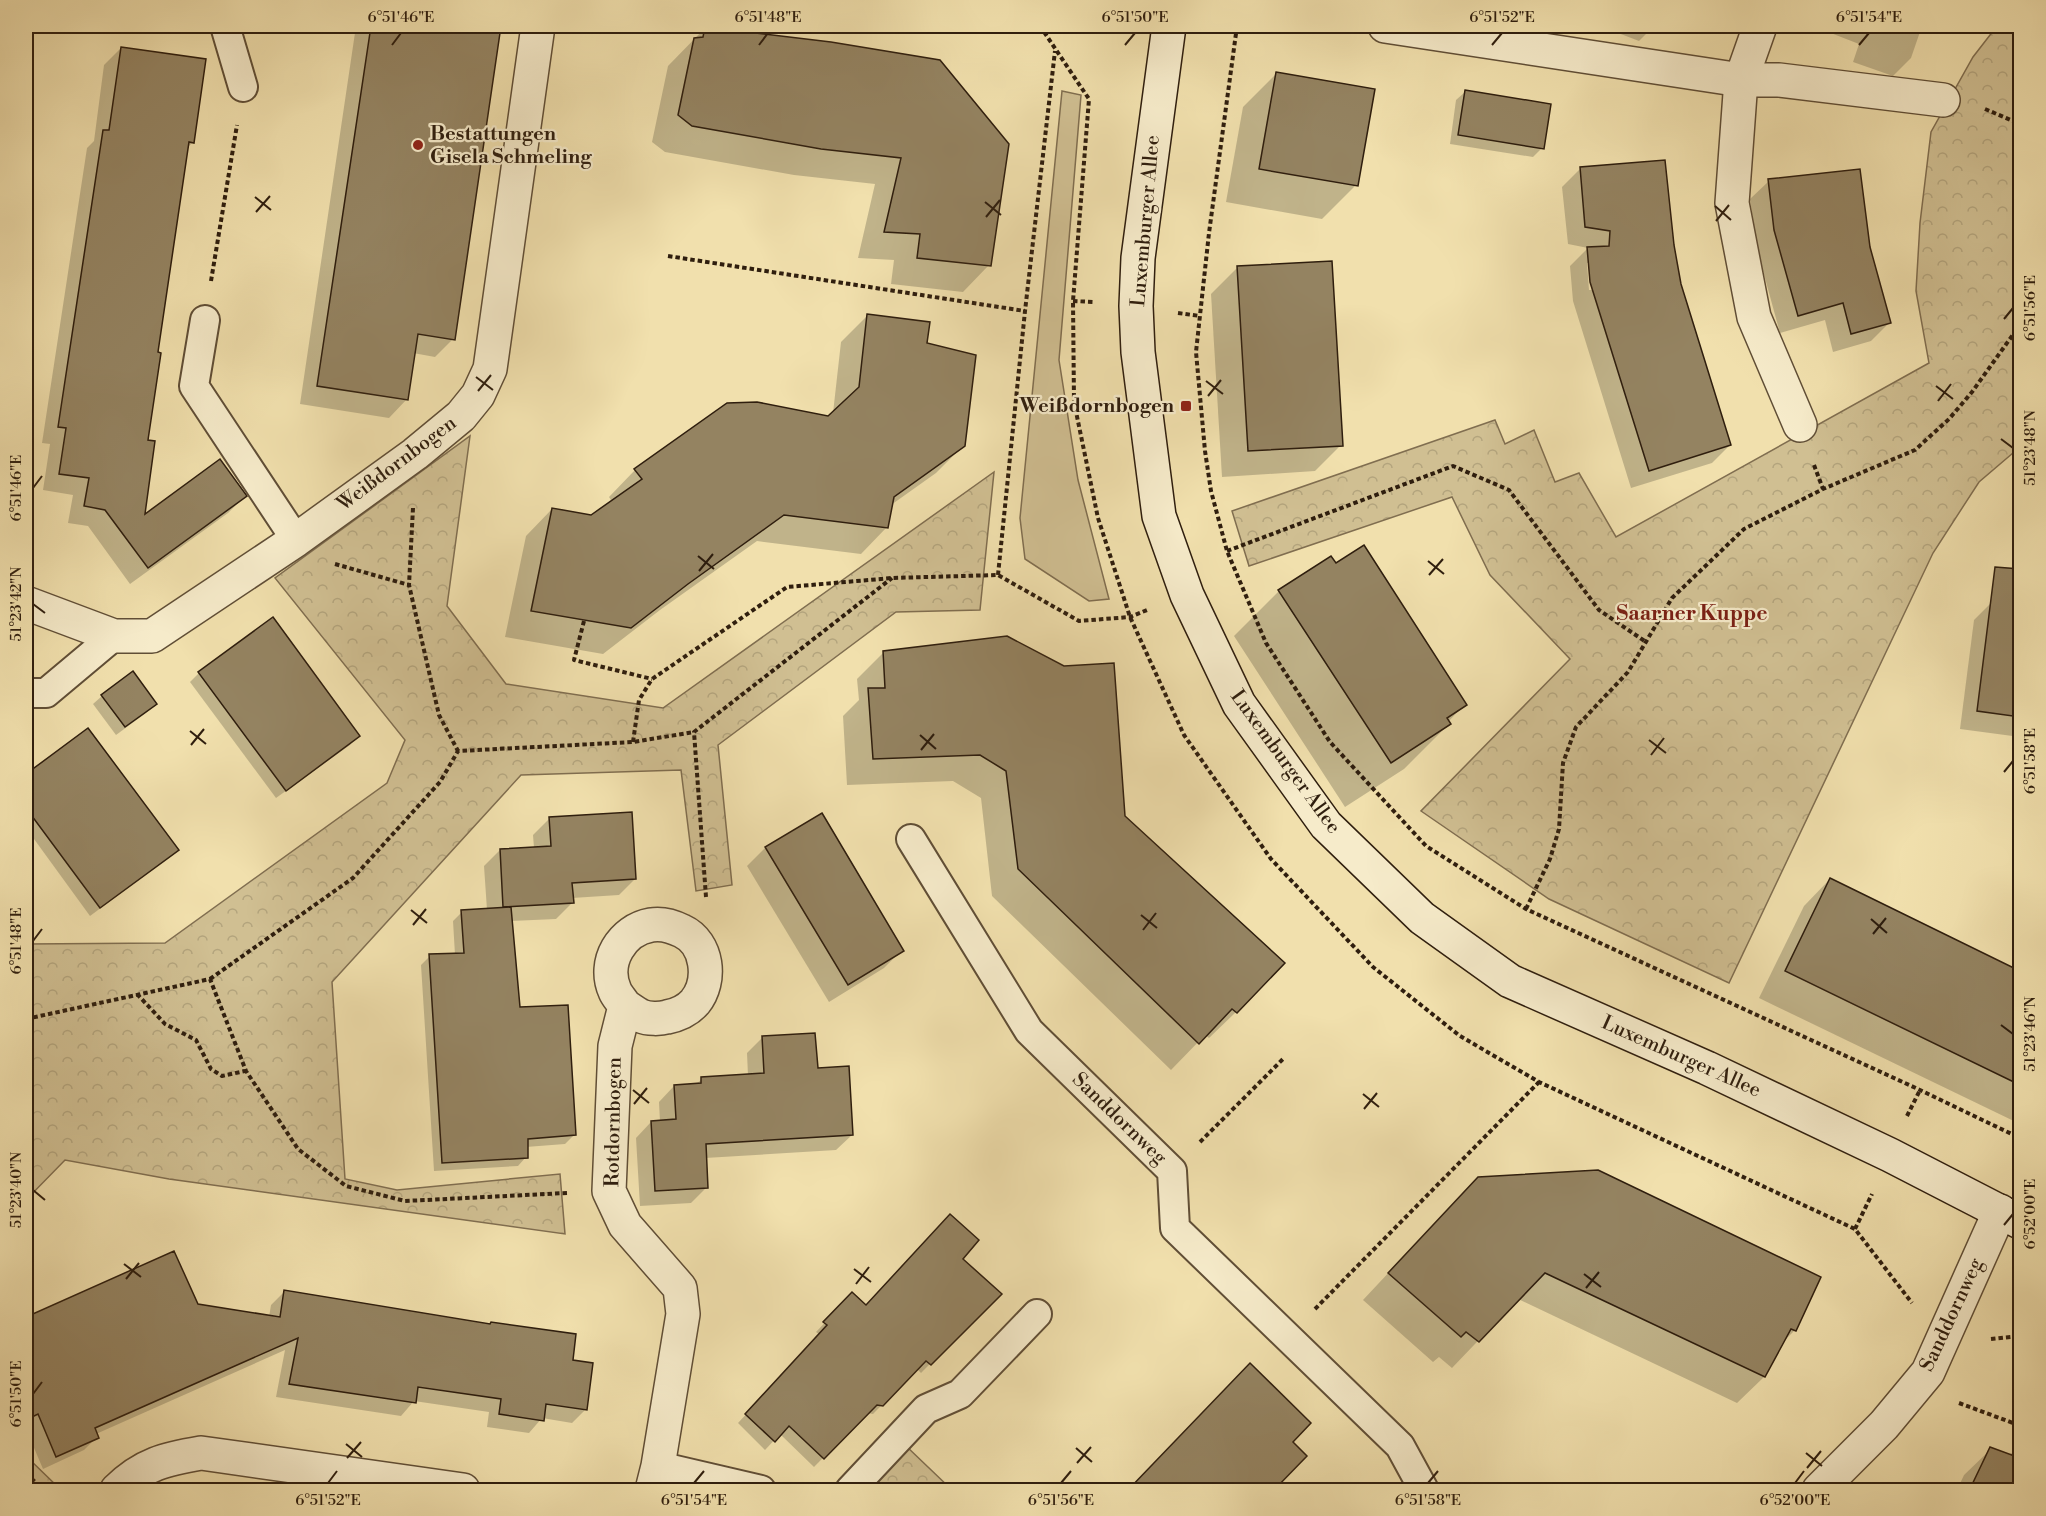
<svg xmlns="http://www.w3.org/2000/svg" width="2046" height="1516" font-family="'Libre Bodoni',serif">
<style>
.grass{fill:#d0bf92;stroke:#806e50;stroke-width:1.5}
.park{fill:url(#park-crowns);stroke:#806e50;stroke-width:1.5}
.shadow{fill:#0003;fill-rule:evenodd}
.building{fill:#948361;stroke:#2f1e0e;stroke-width:1.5}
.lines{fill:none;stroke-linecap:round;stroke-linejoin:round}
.lane-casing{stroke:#604e36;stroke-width:32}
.street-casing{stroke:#604e36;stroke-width:36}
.secondary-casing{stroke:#2f1e0e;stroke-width:36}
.path{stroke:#2f1e0e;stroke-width:4;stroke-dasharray:4.5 3;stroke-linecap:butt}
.lane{stroke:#f6ebca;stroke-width:28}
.street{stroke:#f6ebca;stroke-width:33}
.secondary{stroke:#f6ebca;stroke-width:33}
.ticks{fill:none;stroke:#2f1e0e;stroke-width:2}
.poi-dot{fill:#8f2418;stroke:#f6ebca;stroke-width:2}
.labels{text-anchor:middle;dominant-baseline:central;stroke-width:4.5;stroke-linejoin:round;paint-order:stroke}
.poi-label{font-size:20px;font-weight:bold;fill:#2f1e0e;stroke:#f6ebca;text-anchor:start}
.street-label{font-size:20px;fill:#2f1e0e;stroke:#f6ebca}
.neighbourhood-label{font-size:21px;font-weight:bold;fill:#7a1f14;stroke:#f6ebca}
.neatline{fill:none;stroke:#2f1e0e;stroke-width:2}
.ticks-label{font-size:15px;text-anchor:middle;fill:#2f1e0e}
</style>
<defs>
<pattern id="park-crowns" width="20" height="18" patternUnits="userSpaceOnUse" patternTransform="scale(1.5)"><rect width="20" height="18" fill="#d0bf92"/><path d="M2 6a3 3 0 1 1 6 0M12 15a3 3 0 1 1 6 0" fill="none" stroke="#b3a47d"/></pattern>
</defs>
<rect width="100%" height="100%" fill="#f1e0ad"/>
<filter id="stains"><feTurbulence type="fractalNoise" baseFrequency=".00333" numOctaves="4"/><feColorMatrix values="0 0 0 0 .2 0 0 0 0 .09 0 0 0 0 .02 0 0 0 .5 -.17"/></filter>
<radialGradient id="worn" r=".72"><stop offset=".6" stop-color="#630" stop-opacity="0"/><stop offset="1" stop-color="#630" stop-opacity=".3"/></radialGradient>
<!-- grass -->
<polygon class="grass" points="1062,91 1081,95 1059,360 1078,480 1109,599 1089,601 1025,559 1020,518"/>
<!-- park -->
<g class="park">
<polygon points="1997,26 2020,26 2020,447 1979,482 1933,553 1729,983 1549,899 1421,811 1570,659 1490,575 1452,497 1249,566 1232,511 1495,420 1505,444 1534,430 1555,482 1579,473 1616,537 1929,363 1916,291 1920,223 1931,132 1973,57"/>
<polygon points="470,436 447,606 506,684 663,708 994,472 980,610 896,612 718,745 732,885 696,891 681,770 521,775 332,982 345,1179 397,1190 560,1174 565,1234 169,1179 65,1160 26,1200 26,944 165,943 387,783 405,740 275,578"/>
<polygon points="905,1445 952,1490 861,1490"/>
<polygon points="26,1456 61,1490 27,1490 26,1489"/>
</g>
<!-- shadow -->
<g class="shadow">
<polygon points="356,26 480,26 499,28 453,339 435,357 413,353 407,399 389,418 300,404"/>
<polygon points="1600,26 1654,26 1639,41"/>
<polygon points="1819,26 1922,26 1911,58 1893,76 1853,62 1859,44 1818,28"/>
<polygon points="705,28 1008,144 989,265 963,292 891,284 894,260 858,258 875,184 794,175 665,152 652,142 668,66"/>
<polygon points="121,48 193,142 186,149 156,354 146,441 143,517 245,496 228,513 130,584 88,526 68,523 73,495 43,490 50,444 42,443 87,148 94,141 104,65"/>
<polygon points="1277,73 1356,185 1322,219 1226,202 1243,107"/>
<polygon points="1465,92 1542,148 1533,157 1450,144 1456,100"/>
<path d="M1580,169L1672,245L1680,284L1730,445L1712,463L1631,488L1573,301L1570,266L1588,248L1568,244L1562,187ZM1587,263H1590L1592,290H1589Z"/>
<polygon points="1769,181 1869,248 1889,323 1871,341 1833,352 1825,320 1780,333 1757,249 1750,199"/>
<polygon points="1238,267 1341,445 1315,471 1222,477 1211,294"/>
<polygon points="867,316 925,344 963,446 936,473 891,505 887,527 861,554 757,541 660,610 603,654 505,637 526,536 552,509 591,517 612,502 609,497 635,470 828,417 833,413 841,342"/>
<polygon points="1330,558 1465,704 1448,722 1449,724 1404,769 1345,807 1234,636 1279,591"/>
<polygon points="1992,602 2020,605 2020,737 1960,729 1974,620"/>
<polygon points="273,619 358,736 350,745 276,798 190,682 199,673"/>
<polygon points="884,652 1063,667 1123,816 1236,1012 1209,1038 1205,1035 1171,1070 992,896 981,798 953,781 847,785 843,716 859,700 857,679"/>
<polygon points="102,696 155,704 146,713 116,735 93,704"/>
<polygon points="87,730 168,858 90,916 26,828 26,776"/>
<polygon points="26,753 34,763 26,771"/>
<polygon points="821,815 902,950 884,968 829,1002 747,866 765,848"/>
<polygon points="550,818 635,879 619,895 572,898 572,903 556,919 511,921 518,1009 574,1135 565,1144 526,1147 526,1157 518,1166 434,1171 421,965 430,956 455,955 453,921 462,912 487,910 484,866 500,850 534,848 533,835"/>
<polygon points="1830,879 2020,973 2020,1124 1759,998 1804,906"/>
<polygon points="763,1037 817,1069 852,1135 836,1150 705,1158 707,1187 691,1203 640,1206 636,1138 651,1122 660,1122 659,1102 674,1086 695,1085 702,1079 748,1076 747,1053"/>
<polygon points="1452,1205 1819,1278 1794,1331 1781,1344 1764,1377 1737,1403 1518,1299 1452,1368 1439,1357 1433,1362 1363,1300"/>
<polygon points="961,1259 999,1294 921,1373 917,1369 873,1414 867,1413 814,1467 780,1434 765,1450 738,1423 820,1335 816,1332 852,1294 865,1306"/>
<polygon points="284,1292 571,1361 585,1410 572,1423 542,1418 529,1433 487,1427 489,1412 414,1401 401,1416 276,1397 285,1350 96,1434 97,1437 84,1450 43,1469 26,1429 26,1327 48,1317 197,1306 269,1317 271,1305"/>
<polygon points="1991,1449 2007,1455 2020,1450 2020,1490 1957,1490 1964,1475"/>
</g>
<!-- building -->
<g class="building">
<polygon points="371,26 501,26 455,340 418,334 408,400 317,386"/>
<polygon points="705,27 831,42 940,60 1009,144 991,266 917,258 920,234 884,232 901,158 821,149 692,126 678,115 694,38 703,37"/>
<polygon points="121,47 206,59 194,143 189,142 158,352 161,353 148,440 155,441 145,514 220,459 247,496 148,568 105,510 84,506 89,478 59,474 66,428 58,427 103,130 109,130"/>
<polygon points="1276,72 1375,89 1358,186 1259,169"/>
<polygon points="1465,90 1551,104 1544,149 1458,135"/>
<polygon points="1665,160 1674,245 1681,284 1731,445 1649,471 1590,282 1587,247 1609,246 1610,231 1585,227 1580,167"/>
<polygon points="1860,169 1870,247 1891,323 1851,334 1843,303 1798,316 1774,230 1768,179"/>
<polygon points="1332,261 1343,446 1248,451 1237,266"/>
<polygon points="867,314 930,322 927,343 976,355 965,446 894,497 888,528 784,515 688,584 631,628 531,611 552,508 591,515 642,479 634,469 727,403 757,402 828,416 859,387"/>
<polygon points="1364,545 1467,705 1447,718 1451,724 1391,763 1278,590 1331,556 1336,563"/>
<polygon points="1995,567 2020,569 2020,717 1977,711"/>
<polygon points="273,617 360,736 286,791 198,672"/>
<polygon points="1007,636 1064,666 1114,663 1125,816 1285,963 1237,1013 1232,1009 1199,1044 1018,869 1006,771 980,755 873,759 868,688 885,688 883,651"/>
<polygon points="133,671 157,704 125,727 101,695"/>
<polygon points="88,728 179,850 100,908 26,808 26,774"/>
<polygon points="632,812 636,879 572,883 574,903 503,907 500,849 551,846 549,817"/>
<polygon points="822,813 904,951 848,985 765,847"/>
<polygon points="1830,878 2020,971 2020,1085 1785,971"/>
<polygon points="511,907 520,1007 568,1005 576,1135 528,1139 528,1158 442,1163 429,954 464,953 461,910"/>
<polygon points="815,1033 818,1068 849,1066 853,1135 706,1144 708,1188 655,1191 651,1121 676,1119 674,1085 701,1083 701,1077 764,1073 762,1036"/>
<polygon points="1598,1170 1821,1277 1796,1331 1791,1329 1765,1377 1545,1273 1479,1342 1466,1332 1461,1337 1388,1273 1478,1177"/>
<polygon points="950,1214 979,1240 963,1259 1002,1294 931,1365 926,1361 883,1406 877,1405 824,1459 789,1426 775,1442 745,1414 827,1325 823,1322 852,1292 866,1305"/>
<polygon points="174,1251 198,1304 280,1317 284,1290 490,1324 491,1322 576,1334 573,1360 593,1363 587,1410 546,1404 544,1421 499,1414 501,1399 418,1387 416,1403 289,1384 298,1338 95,1428 99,1438 56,1457 38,1414 26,1420 26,1317"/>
<polygon points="1250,1363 1311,1423 1293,1442 1307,1456 1273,1491 1127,1491"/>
<polygon points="1990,1447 2020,1458 2020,1491 1969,1491"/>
</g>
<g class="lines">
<defs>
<g id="lane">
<polyline points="225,26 243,87"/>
<polyline points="205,320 194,386 296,540"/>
<polyline points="26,693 46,693 114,636"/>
<polyline points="911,839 1029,1031 1172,1171 1175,1228 1400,1446 1424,1490"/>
<polyline points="658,1466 761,1490"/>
<polyline points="850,1490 926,1409 960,1394 1037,1314"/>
</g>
<g id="street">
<polyline points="1385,26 1741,80 1779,80 1943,100"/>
<polyline points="1760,26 1741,80 1732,203 1754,317 1800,425"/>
<polyline points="26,603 114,636 152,636 296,540 415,454 461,416 478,395 490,369 538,26"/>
<path d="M625,1006C630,1009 635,1013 641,1016C648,1019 660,1019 667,1017C677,1015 688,1010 695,1002C712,981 708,943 682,931C672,926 662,923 651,925C622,930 602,962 615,991C617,996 622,1001 625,1006L615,1046L609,1191L625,1225L680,1288L683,1314L658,1466L652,1490"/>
<path d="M117,1490C143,1464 166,1459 201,1453L463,1490"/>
<polyline points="1819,1490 1884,1425 1928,1372 2000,1211"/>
</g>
<polyline id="secondary" points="1169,26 1138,258 1136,306 1138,352 1159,516 1187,595 1239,704 1326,825 1422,918 1510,981 1707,1068 1890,1155 2020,1222"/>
</defs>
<!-- lane casing -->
<use href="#lane" class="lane-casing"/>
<!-- street casing -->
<use href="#street" class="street-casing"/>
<!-- secondary casing -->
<use href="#secondary" class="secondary-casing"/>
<!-- path -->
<g class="path">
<polyline points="64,26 65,30"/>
<polyline points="1040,26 1089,99 1073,301 1074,402 1098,518 1130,617 1184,735 1271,859 1373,967 1460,1036 1539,1082 1855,1229 1912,1303"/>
<polyline points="1237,26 1209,233 1196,352 1205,451 1211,491 1227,551 1266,643 1330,742 1426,846 1526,909 1920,1090 2020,1138"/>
<polyline points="1985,109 2020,124"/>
<polyline points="668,256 1025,311"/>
<polyline points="211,281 237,125"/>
<polyline points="1073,301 1093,302"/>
<polyline points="1178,313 1200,316"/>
<polyline points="2017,329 2014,252 2020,203"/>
<polyline points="1814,465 1823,489"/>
<polyline points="413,508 409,585 439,715 458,751"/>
<polyline points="1227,551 1453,466 1509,490 1599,610 1646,642"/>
<polyline points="335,564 409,585"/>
<polyline points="998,575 1025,311 1055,51"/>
<polyline points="584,621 574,660 652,679"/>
<polyline points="633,742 639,700 652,679 787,587 892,578 998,575 1079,621 1130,617 1147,610"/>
<polyline points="706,897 694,732 892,578"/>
<polyline points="1526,909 1550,859 1559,829 1563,763 1576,727 1628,672 1672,598 1744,529 1823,489 1915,450 1949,419 1972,392 2017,329 2020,327"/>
<polyline points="210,979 353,878 440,782 458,751 633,742 694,732"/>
<polyline points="137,994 165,1024 196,1040 211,1069 222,1076 245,1071"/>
<polyline points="26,1019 210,979 246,1071 298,1149 346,1186 405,1201 567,1193"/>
<polyline points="1907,1116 1920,1090"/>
<polyline points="1200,1142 1284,1058"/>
<polyline points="1855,1229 1872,1194"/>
<polyline points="1315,1309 1539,1082"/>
<polyline points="1991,1339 2020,1336"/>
<polyline points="1959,1403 2013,1423 2019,1439 2020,1438"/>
<polyline points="26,1473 43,1490"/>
</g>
<!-- lane -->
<use href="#lane" class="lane"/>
<!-- street -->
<use href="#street" class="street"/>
<!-- secondary -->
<use href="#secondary" class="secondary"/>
</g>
<!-- ticks -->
<path class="ticks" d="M392,45L401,33M759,45L768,33M1125,45L1135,33M1492,45L1502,33M1859,45L1869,33M255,197L271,210M985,202L1001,215M1715,206L1731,220M256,212L270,196M986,217L1000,200M1716,221L1729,205M2004,319L2013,308M476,377L493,390M1206,381L1223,394M1936,386L1953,399M478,391L491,375M1208,396L1221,380M1938,401L1951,384M2001,439L2013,448M33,488L42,476M698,556L714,569M1428,561L1444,574M699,571L713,554M1429,575L1443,559M33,604L45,613M190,731L206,744M920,735L936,749M1649,740L1666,753M191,745L204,729M921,750L934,734M1651,755L1664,738M2004,772L2013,761M411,910L427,923M1141,915L1157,928M1871,919L1887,933M413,925L426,909M1143,930L1156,913M1873,934L1886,918M33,941L42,929M2001,1025L2013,1034M633,1090L649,1103M1363,1094L1379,1107M634,1104L647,1088M1364,1109L1377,1093M33,1190L45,1200M2004,1225L2013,1214M124,1264L141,1277M854,1269L871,1282M1584,1274L1601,1287M126,1279L139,1263M856,1284L869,1267M1586,1288L1599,1272M33,1394L42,1382M346,1444L362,1457M1076,1448L1092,1462M1806,1453L1822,1466M347,1458L361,1442M1077,1463L1091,1447M1807,1468L1821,1451M328,1483L337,1471M694,1483L704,1471M1061,1483L1071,1471M1428,1483L1438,1471M1795,1483L1804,1471"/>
<!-- markers -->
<g class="poi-dot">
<circle cx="418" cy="145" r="6"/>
<rect x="1180" y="400" width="12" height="12" rx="3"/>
</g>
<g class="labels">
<!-- poi labels -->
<g class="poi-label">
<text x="430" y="134">Bestattungen<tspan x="430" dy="23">Gisela Schmeling</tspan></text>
<text x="1174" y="406" text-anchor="end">Weißdornbogen</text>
</g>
<!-- street labels -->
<g class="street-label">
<text transform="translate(1146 221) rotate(-85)">Luxemburger Allee</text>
<text transform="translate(397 464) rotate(-37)">Weißdornbogen</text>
<text transform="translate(1285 762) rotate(54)">Luxemburger Allee</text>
<text transform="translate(1681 1057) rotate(24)">Luxemburger Allee</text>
<text transform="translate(1119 1119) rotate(44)">Sanddornweg</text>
<text transform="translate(614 1122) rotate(-89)">Rotdornbogen</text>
<text transform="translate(1952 1315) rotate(-65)">Sanddornweg</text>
</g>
<!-- neighbourhood labels -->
<g class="neighbourhood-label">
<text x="1692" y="614">Saarner Kuppe</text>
</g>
</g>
<!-- margin -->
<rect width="2046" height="1516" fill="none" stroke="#f1e0ad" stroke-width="66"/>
<rect x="33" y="33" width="1980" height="1450" class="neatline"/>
<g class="ticks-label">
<text x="401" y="22">6°51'46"E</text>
<text x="768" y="22">6°51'48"E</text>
<text x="1135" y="22">6°51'50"E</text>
<text x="1502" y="22">6°51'52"E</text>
<text x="1869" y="22">6°51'54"E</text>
<text transform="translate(2030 308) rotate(-90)" y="5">6°51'56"E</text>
<text transform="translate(2030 448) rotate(-90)" y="5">51°23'48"N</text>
<text transform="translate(16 488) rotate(-90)" y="5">6°51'46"E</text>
<text transform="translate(16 604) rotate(-90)" y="5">51°23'42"N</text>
<text transform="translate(2030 761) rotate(-90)" y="5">6°51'58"E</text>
<text transform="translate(16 941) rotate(-90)" y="5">6°51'48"E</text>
<text transform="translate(2030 1034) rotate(-90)" y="5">51°23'46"N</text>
<text transform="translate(16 1190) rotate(-90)" y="5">51°23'40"N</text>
<text transform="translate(2030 1214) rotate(-90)" y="5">6°52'00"E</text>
<text transform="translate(16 1394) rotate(-90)" y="5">6°51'50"E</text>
<text x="328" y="1505">6°51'52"E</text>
<text x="694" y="1505">6°51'54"E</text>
<text x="1061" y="1505">6°51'56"E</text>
<text x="1428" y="1505">6°51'58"E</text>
<text x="1795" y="1505">6°52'00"E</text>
</g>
<rect width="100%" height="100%" filter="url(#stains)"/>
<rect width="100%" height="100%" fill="url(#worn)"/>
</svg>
